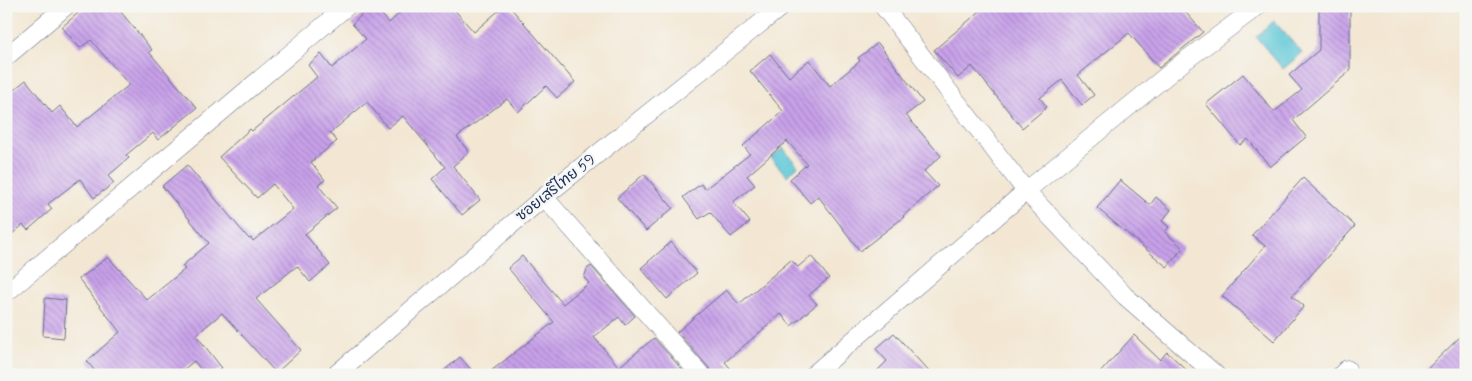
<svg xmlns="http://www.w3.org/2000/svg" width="1472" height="381" font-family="Mynerve,'Playpen Sans Thai',sans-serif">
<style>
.water{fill:#5dc7d7;stroke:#3c7b9a}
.building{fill:url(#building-back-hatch)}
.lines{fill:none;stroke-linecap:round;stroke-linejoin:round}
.minor-casing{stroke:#676f87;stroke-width:19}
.minor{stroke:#fff;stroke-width:18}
.labels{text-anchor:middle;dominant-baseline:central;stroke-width:5;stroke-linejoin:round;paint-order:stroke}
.street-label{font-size:15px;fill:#1b2f5e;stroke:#f6f6f2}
</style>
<defs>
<pattern id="building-back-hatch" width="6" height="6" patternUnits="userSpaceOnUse" patternTransform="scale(1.25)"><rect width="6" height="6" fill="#c9a1ea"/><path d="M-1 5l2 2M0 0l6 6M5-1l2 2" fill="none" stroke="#a284c1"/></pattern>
</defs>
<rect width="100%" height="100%" fill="#f6f6f2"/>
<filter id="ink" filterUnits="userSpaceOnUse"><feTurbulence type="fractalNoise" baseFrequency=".02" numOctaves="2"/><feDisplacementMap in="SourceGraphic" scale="10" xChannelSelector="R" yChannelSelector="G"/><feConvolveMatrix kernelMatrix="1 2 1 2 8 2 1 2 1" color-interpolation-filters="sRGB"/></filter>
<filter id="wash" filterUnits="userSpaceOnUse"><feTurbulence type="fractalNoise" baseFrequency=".0096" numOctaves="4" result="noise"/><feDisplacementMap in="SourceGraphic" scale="20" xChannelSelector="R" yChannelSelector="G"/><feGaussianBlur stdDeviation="1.12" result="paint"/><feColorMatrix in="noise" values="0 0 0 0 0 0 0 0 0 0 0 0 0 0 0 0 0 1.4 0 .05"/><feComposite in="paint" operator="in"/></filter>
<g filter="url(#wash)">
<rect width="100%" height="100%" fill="#f3e7d3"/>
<!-- water -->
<g class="water">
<polygon points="1274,21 1302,53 1283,69 1256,37"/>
<polygon points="783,148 798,166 787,176 771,158"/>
</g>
<g id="blocks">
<!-- building -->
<g class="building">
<polygon points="86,6 116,6 152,50 149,52 197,108 158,140 153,133 126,155 129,158 108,176 114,183 94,198 80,179 48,204 52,209 28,230 23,225 6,239 6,96 26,80 52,113 60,106 77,127 129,85 91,40 80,48 62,27"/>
<polygon points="371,6 374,6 389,23 407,6 451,6 474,32 504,6 509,6 575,82 557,98 546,86 518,112 507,99 457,137 469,152 453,166 480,200 462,215 432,179 445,167 403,116 388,128 367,102 330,133 337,141 311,162 325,180 318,185 337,208 305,234 330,265 310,282 297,266 256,299 301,350 276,373 222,313 196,335 222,368 213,375 205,375 194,361 177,375 98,375 87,361 120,332 79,279 108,257 147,300 185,269 182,266 209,243 162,186 187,165 249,239 251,238 253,241 293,209 273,184 257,198 219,157 250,129 252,131 317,77 308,65 321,54 332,68 366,39 352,24"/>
<polygon points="986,6 1180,6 1203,32 1159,68 1129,33 1078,75 1094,95 1082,105 1062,80 1040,98 1047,107 1022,128 972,66 958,78 934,50"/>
<polygon points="1319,6 1350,6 1350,71 1293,120 1306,137 1270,167 1248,139 1240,145 1206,104 1243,74 1274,112 1302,90 1289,75 1319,50"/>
<polygon points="878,43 923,102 906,115 941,156 924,171 938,186 903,216 904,217 860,251 818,196 810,203 790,179 807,164 787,141 747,176 755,185 733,202 750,222 731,237 710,212 699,219 683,197 701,184 705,189 750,154 743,146 783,111 750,71 770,54 789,77 809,60 830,86 860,61 858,58"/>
<polygon points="644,174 673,208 646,231 617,198"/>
<polygon points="1303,178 1355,226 1292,296 1304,306 1274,341 1222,296 1265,246 1252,235"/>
<polygon points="1120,180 1150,205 1156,197 1171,210 1162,221 1169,227 1165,232 1183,248 1167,267 1097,208"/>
<polygon points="671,242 697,273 667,299 641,268"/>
<polygon points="522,256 563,304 589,283 584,278 587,269 591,266 635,316 625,325 619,317 594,337 619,367 654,338 687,375 486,375 554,322 508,268"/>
<polygon points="811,256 829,278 809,295 817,304 791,326 781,314 725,362 736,375 711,375 709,368 677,332 726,290 739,304 791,260 798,267"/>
<polygon points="45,298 66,300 64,338 43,336"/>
<polygon points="1466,331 1466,375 1421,375"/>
<polygon points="894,333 932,375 873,375 887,361 876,349"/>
<polygon points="1134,335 1160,360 1167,352 1192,375 1098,375"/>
<polygon points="460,357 476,375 439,375"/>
</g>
</g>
</g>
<g filter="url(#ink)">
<use href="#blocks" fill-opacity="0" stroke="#676f87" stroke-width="1"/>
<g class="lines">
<defs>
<g id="minor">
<polyline points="883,6 1026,191 1125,296 1216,375"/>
<polyline points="6,57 66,6"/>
<polyline points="544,197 701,375"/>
<polyline points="6,293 347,6"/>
<polyline points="335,375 544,197 782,6"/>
<polyline points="813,375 1026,191 1182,63 1258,6"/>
<polyline points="1341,375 1347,369"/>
</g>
</defs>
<!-- minor casing -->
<use href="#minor" class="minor-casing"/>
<!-- minor -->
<use href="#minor" class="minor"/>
</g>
</g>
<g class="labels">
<!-- street labels -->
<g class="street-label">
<text transform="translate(556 188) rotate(-39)">ซอยเสรีไทย 59</text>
</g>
</g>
<!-- margin -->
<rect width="1472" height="381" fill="none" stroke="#f6f6f2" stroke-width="25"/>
</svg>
